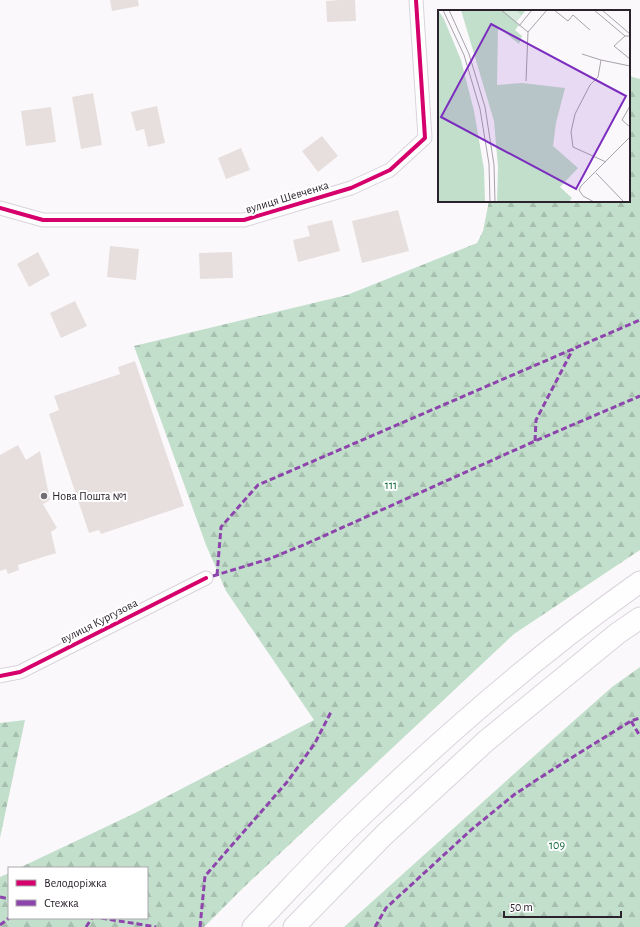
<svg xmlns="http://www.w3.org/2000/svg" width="640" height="927" font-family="'Alegreya Sans',sans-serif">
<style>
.forest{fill:url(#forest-firs)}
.building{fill:#e7dfdd}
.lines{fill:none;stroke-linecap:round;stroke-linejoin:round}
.minor-casing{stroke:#d9d3db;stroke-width:15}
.primary-casing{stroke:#d9d3db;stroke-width:23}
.minor{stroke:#fefeff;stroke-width:13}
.primary{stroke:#fefeff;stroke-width:21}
.quiet{stroke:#8e44ad;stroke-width:3;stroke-dasharray:6 3;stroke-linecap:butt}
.cycleway-casing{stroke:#fff;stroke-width:6}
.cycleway{stroke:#d6006c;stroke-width:4}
.poi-dot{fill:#746d76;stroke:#fff;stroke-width:1.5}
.labels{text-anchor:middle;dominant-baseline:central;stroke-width:4;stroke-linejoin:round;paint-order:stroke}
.street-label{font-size:12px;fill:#2c222e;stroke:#fff}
.park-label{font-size:12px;fill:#0d6737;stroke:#fff}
.poi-label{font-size:12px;fill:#2c222e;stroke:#fff;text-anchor:start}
.inset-road{fill:none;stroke:#a8a2aa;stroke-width:1}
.view{fill:#7b2cbf;fill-opacity:0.15;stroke:#7b2cbf;stroke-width:2}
.inset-edge{fill:none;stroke:#2c222e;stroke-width:2}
</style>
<defs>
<pattern id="forest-firs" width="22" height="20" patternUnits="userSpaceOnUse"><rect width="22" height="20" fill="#c2dfcb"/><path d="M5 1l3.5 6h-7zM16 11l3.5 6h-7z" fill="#a7bfaf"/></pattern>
</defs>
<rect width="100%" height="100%" fill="#fbf8fc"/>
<!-- forest -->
<g class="forest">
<polygon points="629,76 640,79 640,550 514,634 244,887 204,927 0,927 0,877 9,873 9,918 147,918 147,868 19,868 133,814 314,720 226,591 206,545 134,346 347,295 477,243 483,231 489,201 629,201"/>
<polygon points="640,667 640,927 344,927 515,773 612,687"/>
<polygon points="25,720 0,838 0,723"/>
</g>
<!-- building -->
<g class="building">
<polygon points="110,0 138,0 139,6 112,11"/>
<polygon points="339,0 355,0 356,21 327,22 326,1"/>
<polygon points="93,93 102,145 81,149 72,97"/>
<polygon points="157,106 165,143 148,147 144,129 136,131 131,112"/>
<polygon points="51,107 56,142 26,146 21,111"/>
<polygon points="322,136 338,156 318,172 302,151"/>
<polygon points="241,148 250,170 226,179 218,158"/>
<polygon points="398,210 409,251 362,263 352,221"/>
<polygon points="332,220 340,251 298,262 293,240 310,236 307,226"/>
<polygon points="110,246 139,249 136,280 107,277"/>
<polygon points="38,252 50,275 29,287 17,264"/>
<polygon points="232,252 233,278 200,279 199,253"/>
<polygon points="75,301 87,326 61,338 50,313"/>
<polygon points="135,361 184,506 101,534 99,530 89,533 49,414 59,410 54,396 120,374 118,367"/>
<polygon points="18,445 26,460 40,451 50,500 43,504 57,528 51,532 56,553 18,565 19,570 8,574 6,569 0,571 0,455"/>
</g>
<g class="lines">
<defs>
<g id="minor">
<polyline points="0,208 43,220 244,220 351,188 390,170 425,138 416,0"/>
<polyline points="0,676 20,672 206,578"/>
</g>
<g id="primary">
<path d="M253,927C287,892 320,855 356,821C445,735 539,653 640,582"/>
<polyline points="294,927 384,835 486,741 618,633 640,618"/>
</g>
</defs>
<!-- minor casing -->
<use href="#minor" class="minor-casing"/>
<!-- primary casing -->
<use href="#primary" class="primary-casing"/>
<!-- minor -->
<use href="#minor" class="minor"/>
<!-- primary -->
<use href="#primary" class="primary"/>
<!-- quiet -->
<g class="quiet">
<polyline points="535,441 536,420 573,349"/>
<polyline points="217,575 221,527 258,485 640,320"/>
<polyline points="213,576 269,559 308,543 535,441 640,396"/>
<polyline points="631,721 640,736"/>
<polyline points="0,897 9,899"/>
<polyline points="101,918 156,927"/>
<polyline points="0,925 9,918"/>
<polyline points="86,927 92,918"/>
<polyline points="200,927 205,876 288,781 315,743 331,712"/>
<polyline points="375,927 386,908 471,830 515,794 555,768 631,721 640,718"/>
</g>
<defs>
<g id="cycleway">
<polyline points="0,208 43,220 244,220 351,188 390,170 425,138 416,0"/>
<polyline points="0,676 20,672 206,578"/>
</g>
</defs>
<!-- cycleway casing -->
<use href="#cycleway" class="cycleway-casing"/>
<!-- cycleway -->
<use href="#cycleway" class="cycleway"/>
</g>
<!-- markers -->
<circle class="poi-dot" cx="44" cy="496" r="4"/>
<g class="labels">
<!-- street labels -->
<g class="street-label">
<text transform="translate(287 197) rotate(-17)">вулиця Шевченка</text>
<text transform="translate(99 621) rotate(-27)">вулиця Кургузова</text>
</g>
<!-- park labels -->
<g class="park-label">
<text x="391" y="485">111</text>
<text x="557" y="845">109</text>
</g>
<!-- poi labels -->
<g class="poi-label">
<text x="52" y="496">Нова Пошта №1</text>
</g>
</g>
<!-- overview -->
<g transform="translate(438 10)">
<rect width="192" height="192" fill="#fbf8fc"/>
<path d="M0,0L6,9L23,50L36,101L46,159L47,192H0ZM23,0H88L78,12L81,15L77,20L84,26L81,34L60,17L59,75L84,73L127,78L118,113L115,136L140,158L122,177L134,188L131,192H59L60,157L56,111Z" fill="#c2dfcb"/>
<path d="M65,0H78L83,5L78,12Z" fill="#d7eadd"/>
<path class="inset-road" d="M5,0L26,45L42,99L51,154L52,192M11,0L31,44L47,97L56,155L57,192M63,0L90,22M116,0L130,11L135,5L152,20M156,0L187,26M164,0L192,24M81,16L94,0M192,26H187L176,36L192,49M144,44L163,50M88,71L90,22L109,0M192,96L184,110L192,117M168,152L135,137L133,122L137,104L152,75L160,67L163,50L192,56M158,163L186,192M156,192L145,186L141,180L143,176L192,127"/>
<path class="view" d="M53,14L188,86L138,179L3,107Z"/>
<rect width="192" height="192" class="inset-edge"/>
</g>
<!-- legend -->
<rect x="8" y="867" width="140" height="52" fill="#ffffff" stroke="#aba7ab"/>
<rect x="16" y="880" width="20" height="6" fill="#d6006c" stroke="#aba7ab"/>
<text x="44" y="887" font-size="12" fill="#2c222e">Велодоріжка</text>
<rect x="16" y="900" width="20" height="6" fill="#8e44ad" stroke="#aba7ab"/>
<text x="44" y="907" font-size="12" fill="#2c222e">Стежка</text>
<!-- scale -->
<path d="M504 911v6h117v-6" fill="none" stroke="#2c222e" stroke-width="2"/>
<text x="510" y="911" font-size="12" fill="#2c222e" stroke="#ffffff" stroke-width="3" paint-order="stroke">50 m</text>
</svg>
